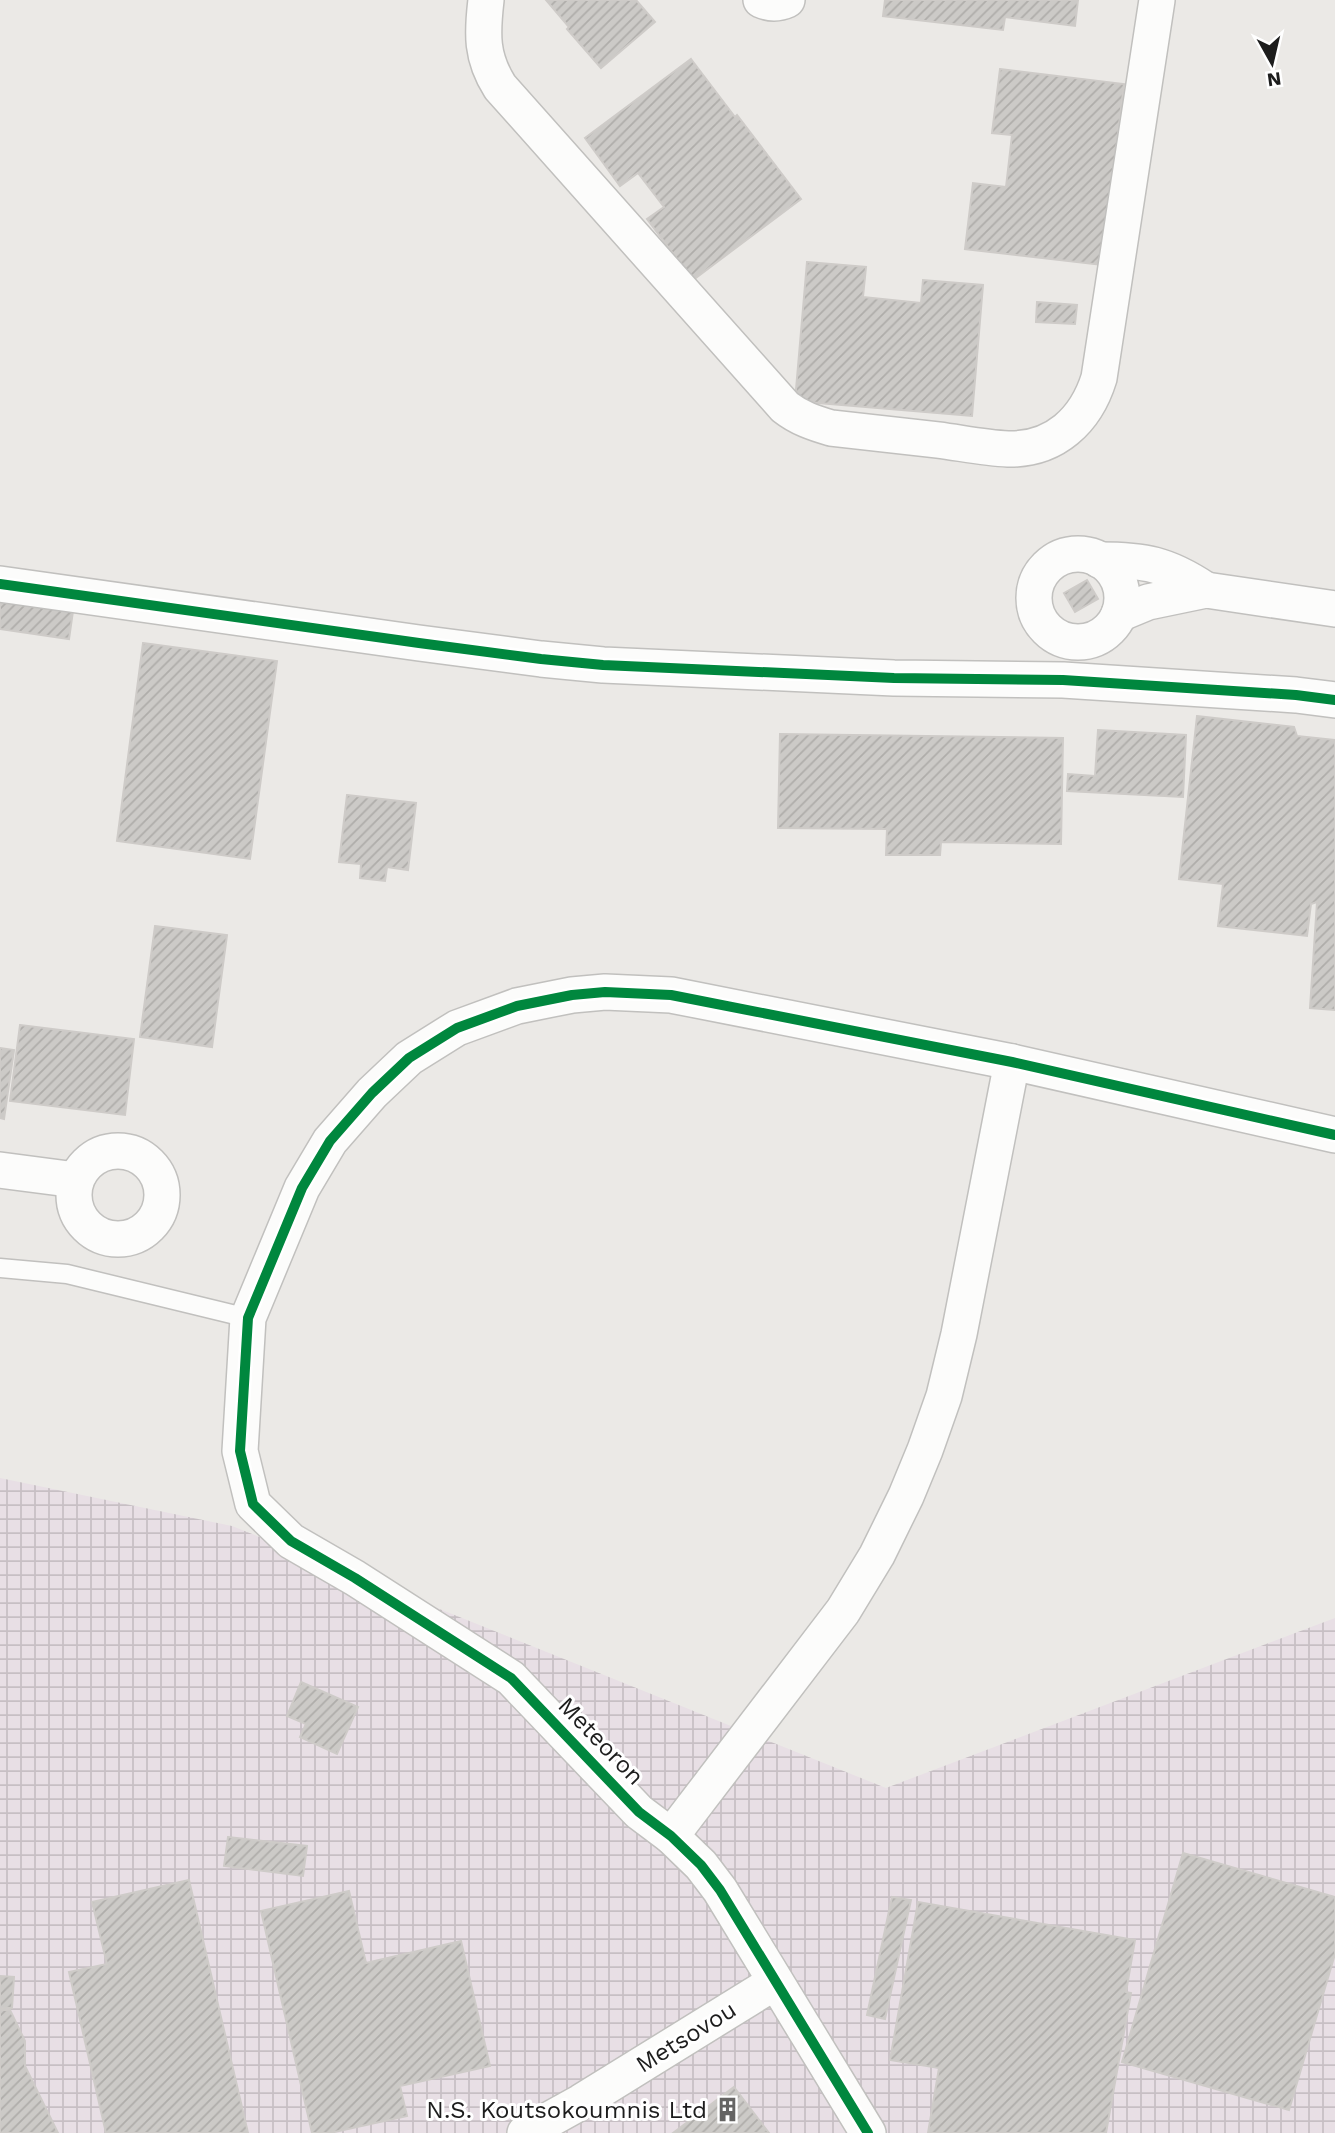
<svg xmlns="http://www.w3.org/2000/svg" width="1335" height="2133" font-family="'Work Sans',sans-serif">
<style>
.industrial{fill:url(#industrial-grid)}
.building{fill:url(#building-hatch);stroke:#cecbc8;stroke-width:2}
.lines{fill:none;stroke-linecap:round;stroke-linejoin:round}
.service-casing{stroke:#c1c0be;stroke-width:21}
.minor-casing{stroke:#c1c0be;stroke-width:38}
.service{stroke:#fcfcfb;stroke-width:18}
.minor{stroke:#fcfcfb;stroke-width:35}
.cycleway-casing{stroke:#fff;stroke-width:15}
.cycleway{stroke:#00873e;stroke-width:10}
.labels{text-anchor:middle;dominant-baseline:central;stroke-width:6;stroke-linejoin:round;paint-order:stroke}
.street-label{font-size:24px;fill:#1d1d1d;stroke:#fff}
.poi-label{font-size:24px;fill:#1d1d1d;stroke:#fff;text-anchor:end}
</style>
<defs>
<pattern id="industrial-grid" width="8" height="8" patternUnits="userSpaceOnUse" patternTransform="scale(1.75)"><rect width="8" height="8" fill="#e8dfe5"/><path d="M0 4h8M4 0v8" fill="none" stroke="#c7bfc4"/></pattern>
<pattern id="building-hatch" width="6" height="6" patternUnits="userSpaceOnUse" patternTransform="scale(1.75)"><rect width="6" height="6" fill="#cccac7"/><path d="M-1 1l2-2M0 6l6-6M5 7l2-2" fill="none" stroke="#afadaa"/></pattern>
</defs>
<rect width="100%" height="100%" fill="#ebe9e6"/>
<!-- industrial -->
<polygon class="industrial" points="0,1478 232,1526 886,1788 1335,1618 1335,2133 0,2133"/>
<!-- building -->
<g class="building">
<polygon points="546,0 636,0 655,22 601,68 567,29 569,27"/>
<polygon points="885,0 1078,0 1075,26 1005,17 1003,30 883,16"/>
<polygon points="691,59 735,117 737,115 801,199 693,280 647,219 664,207 638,173 620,186 585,138"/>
<polygon points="1000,69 1124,84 1102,265 965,249 973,183 1006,187 1012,135 992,133"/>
<polygon points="807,262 866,267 863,297 921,303 923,280 983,285 972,416 795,401"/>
<polygon points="1037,302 1077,305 1075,324 1036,322"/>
<polygon points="1087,580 1098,599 1075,612 1064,593"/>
<polygon points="0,599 73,611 69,639 0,629"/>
<polygon points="143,643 277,661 250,859 117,841"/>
<polygon points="1197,716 1294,727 1297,736 1335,740 1335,1010 1310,1008 1317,902 1311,904 1307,936 1218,926 1223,884 1179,879"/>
<polygon points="1098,730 1186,735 1183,797 1067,791 1068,774 1095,776"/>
<polygon points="780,734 1063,738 1061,844 941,842 940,855 886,855 887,829 778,828"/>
<polygon points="347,795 416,803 408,870 387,867 385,881 360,878 361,864 339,862"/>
<polygon points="155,926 227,935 212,1047 140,1037"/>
<polygon points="20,1025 134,1039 125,1115 10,1101"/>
<polygon points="0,1048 14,1050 4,1119 0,1118"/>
<polygon points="301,1682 358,1707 337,1754 300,1737 306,1724 287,1716"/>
<polygon points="228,1837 307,1846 303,1876 224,1866"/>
<polygon points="1183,1853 1335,1897 1335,1954 1289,2110 1122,2062"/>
<polygon points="189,1880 248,2133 106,2133 69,1972 107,1964 92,1902"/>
<polygon points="349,1891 366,1963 461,1941 490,2066 400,2086 407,2116 330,2133 312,2133 261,1911"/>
<polygon points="892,1897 911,1900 885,2019 867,2015"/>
<polygon points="918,1902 1135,1940 1126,1992 1131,1993 1106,2133 928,2133 939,2068 890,2060"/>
<polygon points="0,1976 14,1977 12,2008 0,2008"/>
<polygon points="0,2010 10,2010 25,2041 25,2066 58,2133 0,2133"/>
<polygon points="734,2087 769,2133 673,2133"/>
</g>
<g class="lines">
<defs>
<polyline id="service" points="0,1268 67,1274 248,1318"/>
<g id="minor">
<path d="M486,0C482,34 481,57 500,87L785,407C799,418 814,423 831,428C867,432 902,436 938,440C961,443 985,448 1008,449C1055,450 1086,420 1099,378L1157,0"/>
<path d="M761,0C770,4 778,4 787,0"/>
<circle cx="1078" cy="598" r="44"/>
<path d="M1099,560C1145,560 1167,564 1206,590"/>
<polyline points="0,584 419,643 541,659 603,665 894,678 1063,680 1296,695 1335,700"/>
<polyline points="1119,614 1148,602 1206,590 1335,609"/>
<circle cx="118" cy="1195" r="44"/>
<polyline points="0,1170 76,1180"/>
<polyline points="671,1836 843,1611 877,1555 906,1496 925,1450 944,1396 959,1334 1012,1062"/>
<polyline points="525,2133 581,2102 775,1982"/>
<polyline points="868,2133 720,1890 701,1865 671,1836 639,1812 511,1678 355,1578 291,1541 253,1504 240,1451 248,1318 302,1188 330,1141 372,1093 409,1058 457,1028 517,1006 572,995 605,992 671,995 1012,1062 1335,1135"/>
</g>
</defs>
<!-- service casing -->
<use href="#service" class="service-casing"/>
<!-- minor casing -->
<use href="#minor" class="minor-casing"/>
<!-- service -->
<use href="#service" class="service"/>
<!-- minor -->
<use href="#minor" class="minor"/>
<defs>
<g id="cycleway">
<polyline points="0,584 419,643 541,659 603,665 894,678 1063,680 1296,695 1335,700"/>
<polyline points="868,2133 720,1890 701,1865 671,1836 639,1812 511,1678 355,1578 291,1541 253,1504 240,1451 248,1318 302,1188 330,1141 372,1093 409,1058 457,1028 517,1006 572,995 605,992 671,995 1012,1062 1335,1135"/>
</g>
</defs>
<!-- cycleway casing -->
<use href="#cycleway" class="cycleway-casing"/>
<!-- cycleway -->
<use href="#cycleway" class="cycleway"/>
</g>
<!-- icons -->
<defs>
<symbol id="building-bare" viewBox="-9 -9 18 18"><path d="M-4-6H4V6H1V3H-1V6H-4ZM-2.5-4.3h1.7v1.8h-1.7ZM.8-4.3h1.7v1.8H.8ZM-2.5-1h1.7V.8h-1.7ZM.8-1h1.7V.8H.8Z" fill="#656463" stroke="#fff" stroke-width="2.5" paint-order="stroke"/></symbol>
</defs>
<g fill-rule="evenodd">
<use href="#building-bare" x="710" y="2092" width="35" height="35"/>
</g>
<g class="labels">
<!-- street labels -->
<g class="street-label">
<text transform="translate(601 1741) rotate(46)">Meteoron</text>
<text transform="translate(686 2037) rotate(-32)">Metsovou</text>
</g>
<!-- poi labels -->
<g class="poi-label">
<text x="707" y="2110">N.S. Koutsokoumnis Ltd</text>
</g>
</g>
<!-- north arrow -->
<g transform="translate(1272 63) rotate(172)" stroke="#ffffff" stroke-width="5" paint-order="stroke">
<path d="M0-5L12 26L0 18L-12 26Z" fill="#1d1d1d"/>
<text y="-10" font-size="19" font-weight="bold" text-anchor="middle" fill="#1d1d1d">N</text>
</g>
</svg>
